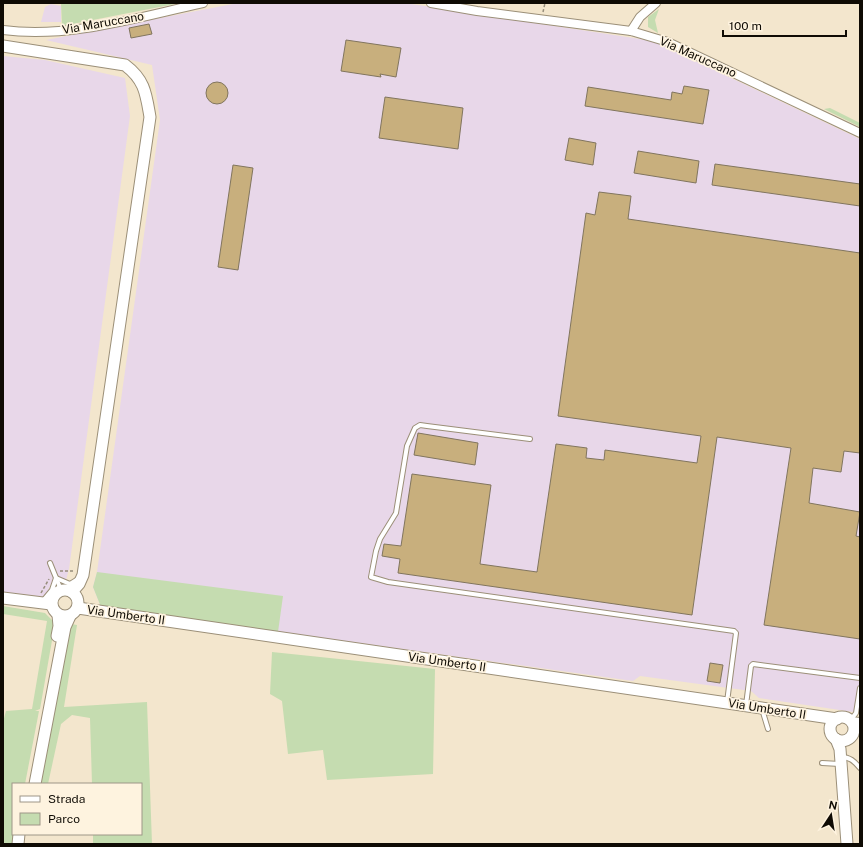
<svg xmlns="http://www.w3.org/2000/svg" width="863" height="847" font-family="'Public Sans',sans-serif">
<style>
.industrial{fill:#e8d7e9}
.green{fill:#c5dcb0}
.building{fill:#c8af7d;stroke:#81755e}
.lines{fill:none;stroke-linecap:round;stroke-linejoin:round}
.lane-casing{stroke:#9b8f78;stroke-width:6}
.street-casing{stroke:#9b8f78;stroke-width:10}
.secondary-casing{stroke:#9b8f78;stroke-width:13}
.path{stroke:#968d7b;stroke-width:1.5;stroke-dasharray:3 2;stroke-linecap:butt}
.lane{stroke:#fff;stroke-width:4}
.street{stroke:#fff;stroke-width:8}
.secondary{stroke:#fff;stroke-width:11}
.labels{text-anchor:middle;dominant-baseline:central;stroke-width:3.5;stroke-linejoin:round;paint-order:stroke}
.street-label{font-size:12px;fill:#0f0b04;stroke:#fef3df}
</style>
<rect width="100%" height="100%" fill="#f3e6cd"/>
<!-- industrial -->
<g class="industrial">
<polygon points="238,3 405,3 653,41 860,139 860,713 759,698 751,691 640,676 633,681 101,607 93,587 97,572 160,120 152,65 46,40"/>
<polygon points="51,4 61,6 61,22 41,22 45,7"/>
<polygon points="3,56 45,60 125,78 130,116 69,569 66,580 51,584 45,597 3,592"/>
</g>
<!-- green -->
<g class="green">
<polygon points="61,3 180,3 62,26"/>
<polygon points="659,9 655,20 658,33 648,27 648,17"/>
<polygon points="830,108 860,123 860,127 824,109"/>
<polygon points="97,572 283,596 278,632 101,607 93,587"/>
<polygon points="3,606 45,613 54,622 54,629 40,709 35,711 39,711 25,784 13,784 13,834 16,834 14,844 3,844 3,722 6,711 32,709 47,621 3,614"/>
<polygon points="71,624 77,625 64,707 147,702 152,844 93,844 93,834 141,834 141,784 92,784 90,718 72,715 61,724 48,784 38,784 67,632"/>
<polygon points="272,652 435,669 433,774 327,780 323,750 288,754 282,701 270,694"/>
</g>
<!-- building -->
<g class="building">
<polygon points="149,24 152,34 131,38 129,28"/>
<polygon points="346,40 401,48 396,77 380,74 381,77 341,71"/>
<circle cx="217" cy="93" r="11"/>
<polygon points="684,86 709,90 703,124 585,106 588,87 671,100 672,92 682,94"/>
<polygon points="385,97 463,108 458,149 379,138"/>
<polygon points="569,138 596,143 593,165 565,160"/>
<polygon points="638,151 699,161 696,183 634,173"/>
<polygon points="715,164 860,184 860,206 712,185"/>
<polygon points="233,165 253,168 238,270 218,267"/>
<polygon points="599,192 631,196 628,219 860,253 860,453 844,451 841,472 813,468 809,503 860,512 856,536 860,537 860,639 764,625 791,448 717,437 692,615 398,573 400,559 382,556 384,544 401,546 412,474 491,485 480,564 537,572 556,444 587,448 586,458 604,460 605,450 697,463 701,436 558,416 586,213 595,215"/>
<polygon points="418,433 478,443 475,465 414,455"/>
<polygon points="710,663 723,665 720,683 707,681"/>
</g>
<g class="lines">
<defs>
<g id="lane">
<polyline points="530,439 427,426 420,425 415,428 407,446 396,513 380,539 376,551 371,577 388,582 734,631 736,633 727,702"/>
<polyline points="50,563 61,590"/>
<polyline points="42,602 52,590 56,578 70,584 78,579"/>
<polyline points="746,705 751,666 753,664 860,678"/>
<polyline points="762,709 768,729"/>
<polyline points="850,721 856,713 860,688"/>
<path d="M841,757C850,757 854,761 860,768"/>
<polyline points="822,763 840,764"/>
</g>
<g id="street">
<polyline points="431,3 477,11 631,31 668,42 860,133"/>
<path d="M3,30C69,39 138,17 203,3"/>
<polyline points="631,31 640,17 656,3"/>
<polyline points="850,721 860,722"/>
</g>
<g id="secondary">
<path d="M3,46L125,65C145,80 146,94 150,117L83,575L79,584L72,592"/>
<circle cx="65" cy="603" r="13"/>
<polyline points="3,598 51,604"/>
<polyline points="78,608 837,719"/>
<polyline points="57,636 59,626 58,615"/>
<circle cx="842" cy="729" r="12"/>
<polyline points="836,739 840,749 847,844"/>
<polyline points="35,784 65,627 70,616"/>
<polyline points="18,844 19,834"/>
</g>
</defs>
<!-- lane casing -->
<use href="#lane" class="lane-casing"/>
<!-- street casing -->
<use href="#street" class="street-casing"/>
<!-- secondary casing -->
<use href="#secondary" class="secondary-casing"/>
<!-- path -->
<g class="path">
<polyline points="543,12 545,3"/>
<polyline points="60,571 74,571"/>
<polyline points="41,593 49,579"/>
</g>
<!-- lane -->
<use href="#lane" class="lane"/>
<!-- street -->
<use href="#street" class="street"/>
<!-- secondary -->
<use href="#secondary" class="secondary"/>
</g>
<g class="labels">
<!-- street labels -->
<g class="street-label">
<text transform="translate(103 23) rotate(-10)">Via Maruccano</text>
<text transform="translate(698 57) rotate(24)">Via Maruccano</text>
<text transform="translate(126 615) rotate(8)">Via Umberto II</text>
<text transform="translate(447 662) rotate(8)">Via Umberto II</text>
<text transform="translate(767 709) rotate(9)">Via Umberto II</text>
</g>
</g>
<!-- border -->
<rect width="863" height="847" fill="none" stroke="#0f0b04" stroke-width="8"/>
<!-- legend -->
<rect x="12" y="783" width="130" height="52" fill="#fef3df" stroke="#9e9687"/>
<rect x="20" y="796" width="20" height="6" fill="#ffffff" stroke="#9e9687"/>
<text x="48" y="803" font-size="12" fill="#0f0b04">Strada</text>
<rect x="20" y="813" width="20" height="12" fill="#c5dcb0" stroke="#9e9687"/>
<text x="48" y="823" font-size="12" fill="#0f0b04">Parco</text>
<!-- north arrow -->
<g transform="translate(831 815) rotate(12)" stroke="#fef3df" stroke-width="3" paint-order="stroke">
<path d="M0-3L7 15L0 10L-7 15Z" fill="#0f0b04"/>
<text y="-6" font-size="11" font-weight="bold" text-anchor="middle" fill="#0f0b04">N</text>
</g>
<!-- scale -->
<path d="M723 30v6h123v-6" fill="none" stroke="#0f0b04" stroke-width="2"/>
<text x="729" y="30" font-size="12" fill="#0f0b04" stroke="#fef3df" stroke-width="3" paint-order="stroke">100 m</text>
</svg>
